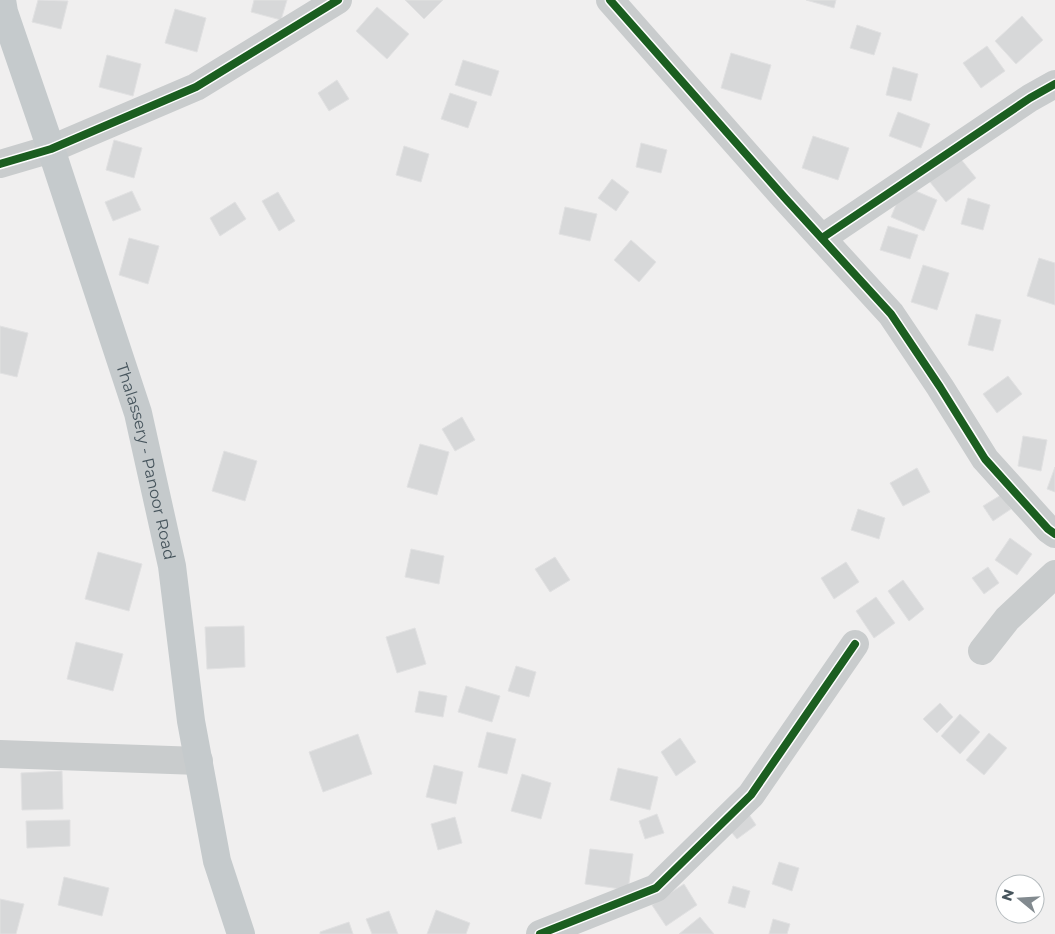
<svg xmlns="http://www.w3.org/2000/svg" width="1055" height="934" font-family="Montserrat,sans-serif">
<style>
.building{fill:#d7d8d9;stroke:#e1e1e2}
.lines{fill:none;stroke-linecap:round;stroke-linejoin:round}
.minor{stroke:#c9cccd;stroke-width:28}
.major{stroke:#c5cacc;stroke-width:28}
.cycleway-casing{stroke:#fff;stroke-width:11}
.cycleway{stroke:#1b5e20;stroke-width:8}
.labels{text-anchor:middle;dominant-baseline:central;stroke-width:4.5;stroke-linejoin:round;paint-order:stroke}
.street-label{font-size:16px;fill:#46545c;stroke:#fff}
</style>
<rect width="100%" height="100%" fill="#f0efef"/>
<!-- building -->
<g class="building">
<polygon points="38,0 68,1 61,29 32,22"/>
<polygon points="254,0 287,0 281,20 251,12"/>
<polygon points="405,0 443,0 424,19"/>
<polygon points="806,0 836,0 834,8"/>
<polygon points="377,7 409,34 387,59 356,31"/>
<polygon points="175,9 206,18 197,52 165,43"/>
<polygon points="1022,16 1043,40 1016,64 995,41"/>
<polygon points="857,25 881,33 874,55 850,48"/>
<polygon points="987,46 1005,71 981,88 963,63"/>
<polygon points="731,53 771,65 761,100 721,88"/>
<polygon points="107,55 141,64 133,96 99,87"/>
<polygon points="463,60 499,71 491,96 455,85"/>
<polygon points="893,67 918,74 911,101 886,95"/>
<polygon points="337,80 349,99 329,111 318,93"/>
<polygon points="450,93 477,102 468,128 441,119"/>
<polygon points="898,112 930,124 921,148 889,136"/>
<polygon points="813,136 849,148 838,180 802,168"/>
<polygon points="114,140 142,148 134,178 106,170"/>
<polygon points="641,143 667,150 661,173 636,167"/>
<polygon points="404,146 429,154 421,182 396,175"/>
<polygon points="956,153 976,178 946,202 926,177"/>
<polygon points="612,179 629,192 616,211 598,198"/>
<polygon points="904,186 937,200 924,231 891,217"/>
<polygon points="132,191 141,210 113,221 105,202"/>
<polygon points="278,192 295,221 279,231 262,201"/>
<polygon points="968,198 990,205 983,230 961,224"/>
<polygon points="235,202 246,219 220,236 210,218"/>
<polygon points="565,207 597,214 590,241 559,234"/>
<polygon points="888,226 918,235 910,259 880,250"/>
<polygon points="129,238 159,246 148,284 119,275"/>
<polygon points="631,240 656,262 639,282 614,260"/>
<polygon points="1039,258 1055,263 1055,305 1027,296"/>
<polygon points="923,265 949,273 937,310 911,302"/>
<polygon points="976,314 1001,320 993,351 968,345"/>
<polygon points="0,326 28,333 17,377 0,373"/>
<polygon points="1008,376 1022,394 997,413 983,394"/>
<polygon points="462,417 475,440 455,451 442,429"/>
<polygon points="1023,436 1047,440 1041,471 1018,466"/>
<polygon points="420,444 449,452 437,495 407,487"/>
<polygon points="224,451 257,461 245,501 212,491"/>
<polygon points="1055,467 1055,492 1047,489"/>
<polygon points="917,468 930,492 903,506 890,483"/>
<polygon points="1001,495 1011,509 993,521 983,506"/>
<polygon points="858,509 885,518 879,539 851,530"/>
<polygon points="1010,538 1032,554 1017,575 995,560"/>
<polygon points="411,549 444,556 439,584 405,577"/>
<polygon points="98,552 142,564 129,611 85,599"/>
<polygon points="555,557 570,580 550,592 535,569"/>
<polygon points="846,562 859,582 834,599 821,578"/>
<polygon points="988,567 999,583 984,594 972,578"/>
<polygon points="903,580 924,609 909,621 888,591"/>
<polygon points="876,597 895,623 874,638 856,611"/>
<polygon points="244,626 245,667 207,669 205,627"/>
<polygon points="415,628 426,664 397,673 386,637"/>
<polygon points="76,642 123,654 113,691 67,679"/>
<polygon points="516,666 536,672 529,697 508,691"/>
<polygon points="466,686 500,696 492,722 458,712"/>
<polygon points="419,691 447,696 443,717 415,712"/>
<polygon points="940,703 953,717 937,733 923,719"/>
<polygon points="960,714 980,732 960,754 941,736"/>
<polygon points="487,732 516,739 507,774 478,767"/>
<polygon points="989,733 1007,748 984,775 966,760"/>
<polygon points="358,734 372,774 323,792 309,752"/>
<polygon points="680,738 696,762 676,776 661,752"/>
<polygon points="434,765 463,772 456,804 426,797"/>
<polygon points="618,768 658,777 650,810 610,800"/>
<polygon points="62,771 63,809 22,810 21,773"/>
<polygon points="522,774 551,783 541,819 511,811"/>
<polygon points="748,813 756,825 737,839 728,828"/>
<polygon points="657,814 664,833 645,839 639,821"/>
<polygon points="455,817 462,843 438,850 431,824"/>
<polygon points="70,820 70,846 27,848 26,821"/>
<polygon points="590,849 633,854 628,890 585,884"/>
<polygon points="779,862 799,868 792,891 772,884"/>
<polygon points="64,877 109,888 102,916 58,905"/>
<polygon points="684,884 697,905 666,926 652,905"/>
<polygon points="733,886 750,891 745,908 728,903"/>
<polygon points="0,899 24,904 16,934 0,934"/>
<polygon points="436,910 470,923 466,934 427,934"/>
<polygon points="389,911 398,934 372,934 366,919"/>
<polygon points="700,917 714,934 679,934"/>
<polygon points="773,919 790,924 787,934 769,934"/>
<polygon points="349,922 353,934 320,934 320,932"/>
</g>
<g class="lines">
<!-- minor -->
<g class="minor">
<polyline points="610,0 784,197 891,314 940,387 985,459 1048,529 1055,534"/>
<polyline points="0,164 51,149 196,87 338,0"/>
<polyline points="822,238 1030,98 1055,84"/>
<polyline points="982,651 1007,619 1055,574"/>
<polyline points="0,754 199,761"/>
<polyline points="540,934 656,888 751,795 855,644"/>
</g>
<!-- major -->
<path class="major" id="s1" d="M2,0L4,12L51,149L138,413L172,566L191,721L217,861L241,934"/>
<defs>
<g id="cycleway">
<polyline points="610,0 784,197 891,314 940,387 985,459 1048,529 1055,534"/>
<polyline points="0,164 51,149 196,87 338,0"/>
<polyline points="822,238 1030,98 1055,84"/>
<polyline points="540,934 656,888 751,795 855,644"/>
</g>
</defs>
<!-- cycleway casing -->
<use href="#cycleway" class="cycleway-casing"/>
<!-- cycleway -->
<use href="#cycleway" class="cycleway"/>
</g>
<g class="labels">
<!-- street labels -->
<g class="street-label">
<text stroke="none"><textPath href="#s1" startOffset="484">Thalassery - Panoor Road</textPath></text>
</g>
</g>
<!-- north arrow -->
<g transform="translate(1020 899) rotate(288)"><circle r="24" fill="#ffffff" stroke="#b5bbbe"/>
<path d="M0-4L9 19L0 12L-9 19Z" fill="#828a8f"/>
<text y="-8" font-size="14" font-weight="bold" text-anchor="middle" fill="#46545c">N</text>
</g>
</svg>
